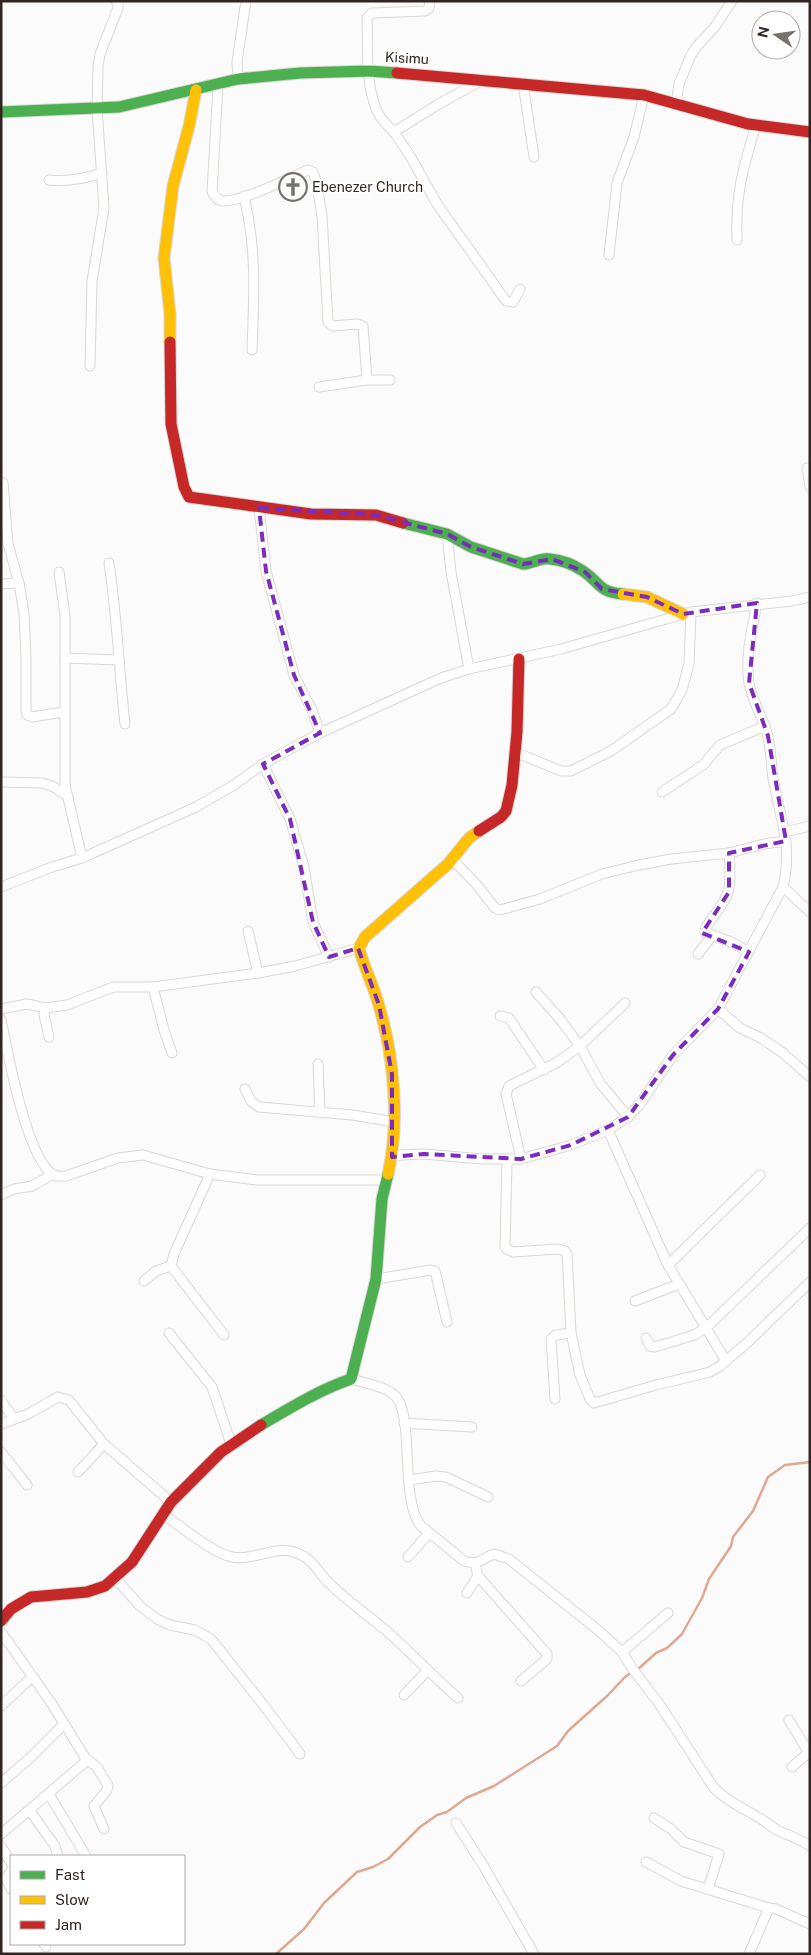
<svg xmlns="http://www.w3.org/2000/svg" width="811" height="1955" font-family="'Public Sans',sans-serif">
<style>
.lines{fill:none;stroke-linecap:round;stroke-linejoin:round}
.stream{stroke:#e0a891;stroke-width:2.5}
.street-casing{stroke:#dcd7d4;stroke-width:11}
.fast-casing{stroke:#dcd7d4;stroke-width:13}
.slow-casing{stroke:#dcd7d4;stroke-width:13}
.jam-casing{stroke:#dcd7d4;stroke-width:13}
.street{stroke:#fefefe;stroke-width:9}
.fast{stroke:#4caf50;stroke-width:11}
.slow{stroke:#ffc107;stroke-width:11}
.jam{stroke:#c62828;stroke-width:11}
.marked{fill:none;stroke:#7b2cbf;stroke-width:4;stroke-dasharray:10 6;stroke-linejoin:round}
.labels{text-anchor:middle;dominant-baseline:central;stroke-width:4;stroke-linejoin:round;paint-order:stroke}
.street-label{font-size:14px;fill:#312621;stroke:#fff}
.poi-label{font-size:14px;fill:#312621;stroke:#fff;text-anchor:start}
</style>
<rect width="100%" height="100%" fill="#fbfbfb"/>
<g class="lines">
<!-- stream -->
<g class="stream">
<polyline points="637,1670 656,1653 667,1648 682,1634 702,1598 709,1579 731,1546 733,1537 753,1511 768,1477 785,1465 810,1462"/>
<polyline points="276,1954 304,1929 324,1903 357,1872 373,1867 388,1859 420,1827 437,1815 447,1812 466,1798 494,1786 557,1746 568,1731 607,1696 625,1677 632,1672"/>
</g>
<defs>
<g id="street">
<polyline points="238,79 237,62 246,1"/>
<polyline points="484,79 437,105 394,132 409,154 437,204 506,301 513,302 520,289"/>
<polyline points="523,83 534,157"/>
<path d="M218,85L212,192C215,196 218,201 223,201C242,202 289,178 308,170L313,172L317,184L322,216L328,322L333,326L357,324L363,326L367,380"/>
<polyline points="676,104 679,84 691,55 697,46 714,28 732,1"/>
<path d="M394,132C388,126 381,120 377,111C365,83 368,48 367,18L372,13L425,11L429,8L430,1"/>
<path d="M49,180C68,182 84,179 102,173"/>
<path d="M244,196C257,251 254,295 252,350"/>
<path d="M737,240C735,195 743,168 756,125"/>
<polyline points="609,255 617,183 634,137 644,95"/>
<polyline points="90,366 92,281 104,208 97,109 98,66 100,54 118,8 118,3 116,1"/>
<polyline points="319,387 367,380 390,380"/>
<polyline points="807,468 810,487"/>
<polyline points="3,483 8,544 19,583 24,613 26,658 26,711 27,715 32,717 64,712"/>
<polyline points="259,508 266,571 294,675 312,710 320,733"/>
<polyline points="447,534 451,572 469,669"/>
<path d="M109,563C117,616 119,670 125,724"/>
<polyline points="59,572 65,616 65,785 82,858"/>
<polyline points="1,584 19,583"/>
<polyline points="65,658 118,660"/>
<polyline points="515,752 561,771 571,771 611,751 671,709 682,690 689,664 691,612"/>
<polyline points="263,764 290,819 304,867 313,922 329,957"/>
<polyline points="1,782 42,783 54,787 68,797"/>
<polyline points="662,792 703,765 720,745 765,726"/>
<polyline points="785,832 810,826"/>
<path d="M729,853C732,896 730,893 706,927L705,932L731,942L749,952"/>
<polyline points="452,859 477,885 495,908 500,910 540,899 602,874 639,865 671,859 729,853 764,844 786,841"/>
<polyline points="1,887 52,867 82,858 196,807 234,785 263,764 320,733 441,678 469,669 561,649 691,612 792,601 810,597"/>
<polyline points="783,887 810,912"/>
<polyline points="248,931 258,973"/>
<polyline points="698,954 712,936"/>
<polyline points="153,987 164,1030 172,1053"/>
<polyline points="536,992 560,1019 580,1046 600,1083 628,1117"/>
<polyline points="1,1009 27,1004 46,1008"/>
<polyline points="718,1009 740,1028 761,1038 783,1053 810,1077"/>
<polyline points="500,1016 509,1018 544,1070"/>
<path d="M1,1019C7,1050 27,1161 54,1175C58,1177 61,1176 66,1176L118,1158L143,1155L210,1174L257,1180H385"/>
<polyline points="49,1037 44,1015 46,1008 67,1005 113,987 153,987 258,973 295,966 359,948"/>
<polyline points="318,1064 320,1113"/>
<polyline points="245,1089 251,1101 259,1107 353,1115 394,1122"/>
<polyline points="608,1130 668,1265 726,1361"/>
<path d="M392,1157L401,1155L424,1154L482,1159H521L571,1145L608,1130L628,1117L640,1104L673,1055L718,1009L783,887C793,845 780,819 773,778C771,763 771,748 767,733C762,716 752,700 749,683C745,657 752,628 757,603"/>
<polyline points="521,1159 506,1094 509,1086 556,1063 580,1046 625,1003"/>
<polyline points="507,1160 505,1247 507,1249 513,1252 558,1249 565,1251 567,1254 571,1333 580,1375 590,1399 594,1403 656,1385 710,1372 720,1366 747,1343 810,1282"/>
<polyline points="210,1174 174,1254 171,1266 224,1335"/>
<polyline points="1,1195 14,1189 32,1186 53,1174"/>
<polyline points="668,1265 760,1175"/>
<polyline points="376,1279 431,1270 435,1271 447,1322"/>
<polyline points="144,1281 156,1271 171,1266"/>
<polyline points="635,1301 679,1284"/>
<polyline points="169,1333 212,1387 231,1444"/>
<polyline points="646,1338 650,1346 655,1347 694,1335 706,1328 810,1228"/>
<path d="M351,1379C364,1383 381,1385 392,1393C417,1410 398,1498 421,1526L463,1560C478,1567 480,1559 494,1554L509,1559L598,1630L622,1652L632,1668L660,1705L714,1788C727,1801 741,1807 756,1816C764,1820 771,1827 779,1831C792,1837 797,1837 810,1846"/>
<polyline points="555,1399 551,1339 556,1335 571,1333"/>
<polyline points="1,1400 14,1419"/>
<polyline points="404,1423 472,1427"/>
<polyline points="1,1424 28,1414 58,1397 69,1400 104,1444 171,1502"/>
<polyline points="1,1452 27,1485"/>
<polyline points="78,1472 104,1444"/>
<polyline points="409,1480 436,1476 446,1477 488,1497"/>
<path d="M164,1515C181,1526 214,1554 232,1557C257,1562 279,1540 305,1557C315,1563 320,1575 328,1582C347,1601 369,1616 389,1633C412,1654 434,1677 458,1698"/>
<polyline points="408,1557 429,1533"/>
<polyline points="475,1564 478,1576 547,1654 547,1659 521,1681"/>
<polyline points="115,1578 140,1606 157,1619 170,1625 195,1630 211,1639 262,1703 300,1754"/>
<polyline points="467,1593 478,1576"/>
<polyline points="1,1632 52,1704 86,1759 83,1764 1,1834"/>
<polyline points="622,1652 668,1613"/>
<polyline points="404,1695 427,1671"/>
<polyline points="1,1706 32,1677"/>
<polyline points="789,1720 810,1755"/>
<polyline points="86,1759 96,1766 108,1785 107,1790 94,1806 104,1829"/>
<polyline points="792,1767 808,1753"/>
<polyline points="1,1783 30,1758 64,1724"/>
<polyline points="49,1794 86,1856"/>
<polyline points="30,1811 55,1846 58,1856"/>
<polyline points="654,1818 671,1829 684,1842 719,1854 708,1889"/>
<polyline points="456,1823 483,1865 534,1954"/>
<polyline points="1,1846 11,1863"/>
<polyline points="646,1862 681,1881 769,1908"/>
<polyline points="11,1871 6,1878 11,1889"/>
<polyline points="44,1944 46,1947"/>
<polyline points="749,1954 769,1908 776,1909 810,1924"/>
</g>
<g id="fast">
<polyline points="1,112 119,107 238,79 300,73 369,71 397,73"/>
<path d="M403,523L447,534L471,547L523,564C533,564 540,557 550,559C561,560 574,565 583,571C601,583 598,592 623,594"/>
<path d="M261,1425C290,1408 319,1390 351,1379L376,1279L382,1199L388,1174"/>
</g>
<g id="slow">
<polyline points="170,342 170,314 164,258 173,186 189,126 196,90"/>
<polyline points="623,594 647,597 683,614"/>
<path d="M388,1174C400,1123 394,1056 379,1006C374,986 364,968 359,948L365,937L448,864L469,838L479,831"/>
</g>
<g id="jam">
<polyline points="397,73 644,95 748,124 810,132"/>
<polyline points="170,342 171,424 184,487 189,497 311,514 376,515 403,523"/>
<polyline points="479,831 501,817 506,811 512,785 517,732 519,659"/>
<polyline points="1,1621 11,1609 31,1597 87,1592 105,1586 132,1562 171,1502 221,1452 261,1425"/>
</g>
</defs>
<!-- street casing -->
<use href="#street" class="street-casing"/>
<!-- fast casing -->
<use href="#fast" class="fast-casing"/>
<!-- slow casing -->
<use href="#slow" class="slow-casing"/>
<!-- jam casing -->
<use href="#jam" class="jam-casing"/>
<!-- street -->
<use href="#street" class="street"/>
<!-- fast -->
<use href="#fast" class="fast"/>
<!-- slow -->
<use href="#slow" class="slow"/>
<!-- jam -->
<use href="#jam" class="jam"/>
</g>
<!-- marked area -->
<path class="marked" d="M259,508L376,515L447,534L471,547L523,564L552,559L585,572L602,589L647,597L683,614L757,603L749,683L768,736L786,841L729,853V892L702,933L749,952L718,1009L673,1055L628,1117L571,1145L521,1159L424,1154L392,1157V1074L379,1005L358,948L329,957L313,922L290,819L263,764L320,733L294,675L266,571Z"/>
<!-- icons -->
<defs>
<symbol id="church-ring" viewBox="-11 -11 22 22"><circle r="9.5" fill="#fff" stroke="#78716d" stroke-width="1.5"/><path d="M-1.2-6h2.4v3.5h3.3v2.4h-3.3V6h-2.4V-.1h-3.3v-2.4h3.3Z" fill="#78716d"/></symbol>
</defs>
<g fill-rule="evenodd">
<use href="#church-ring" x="277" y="171" width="32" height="32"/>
</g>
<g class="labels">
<!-- street labels -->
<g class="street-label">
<text transform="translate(407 58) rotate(3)">Kisimu</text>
</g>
<!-- poi labels -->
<g class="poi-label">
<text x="312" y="187">Ebenezer Church</text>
</g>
</g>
<!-- border -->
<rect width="811" height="1955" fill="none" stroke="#312621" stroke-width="5"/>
<!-- legend -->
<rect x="10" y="1855" width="175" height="90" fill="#ffffff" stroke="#ada8a6"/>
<rect x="20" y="1871" width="25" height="8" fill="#4caf50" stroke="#ada8a6"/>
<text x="55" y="1880" font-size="15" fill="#312621">Fast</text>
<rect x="20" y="1896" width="25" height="8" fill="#ffc107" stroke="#ada8a6"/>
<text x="55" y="1905" font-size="15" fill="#312621">Slow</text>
<rect x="20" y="1921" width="25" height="8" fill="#c62828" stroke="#ada8a6"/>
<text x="55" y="1930" font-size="15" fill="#312621">Jam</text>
<!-- north arrow -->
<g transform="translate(776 35) rotate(283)"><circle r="24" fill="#ffffff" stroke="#ada8a6"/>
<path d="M0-4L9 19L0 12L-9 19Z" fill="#78716d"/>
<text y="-8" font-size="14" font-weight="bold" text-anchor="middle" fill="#312621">N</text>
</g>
</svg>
